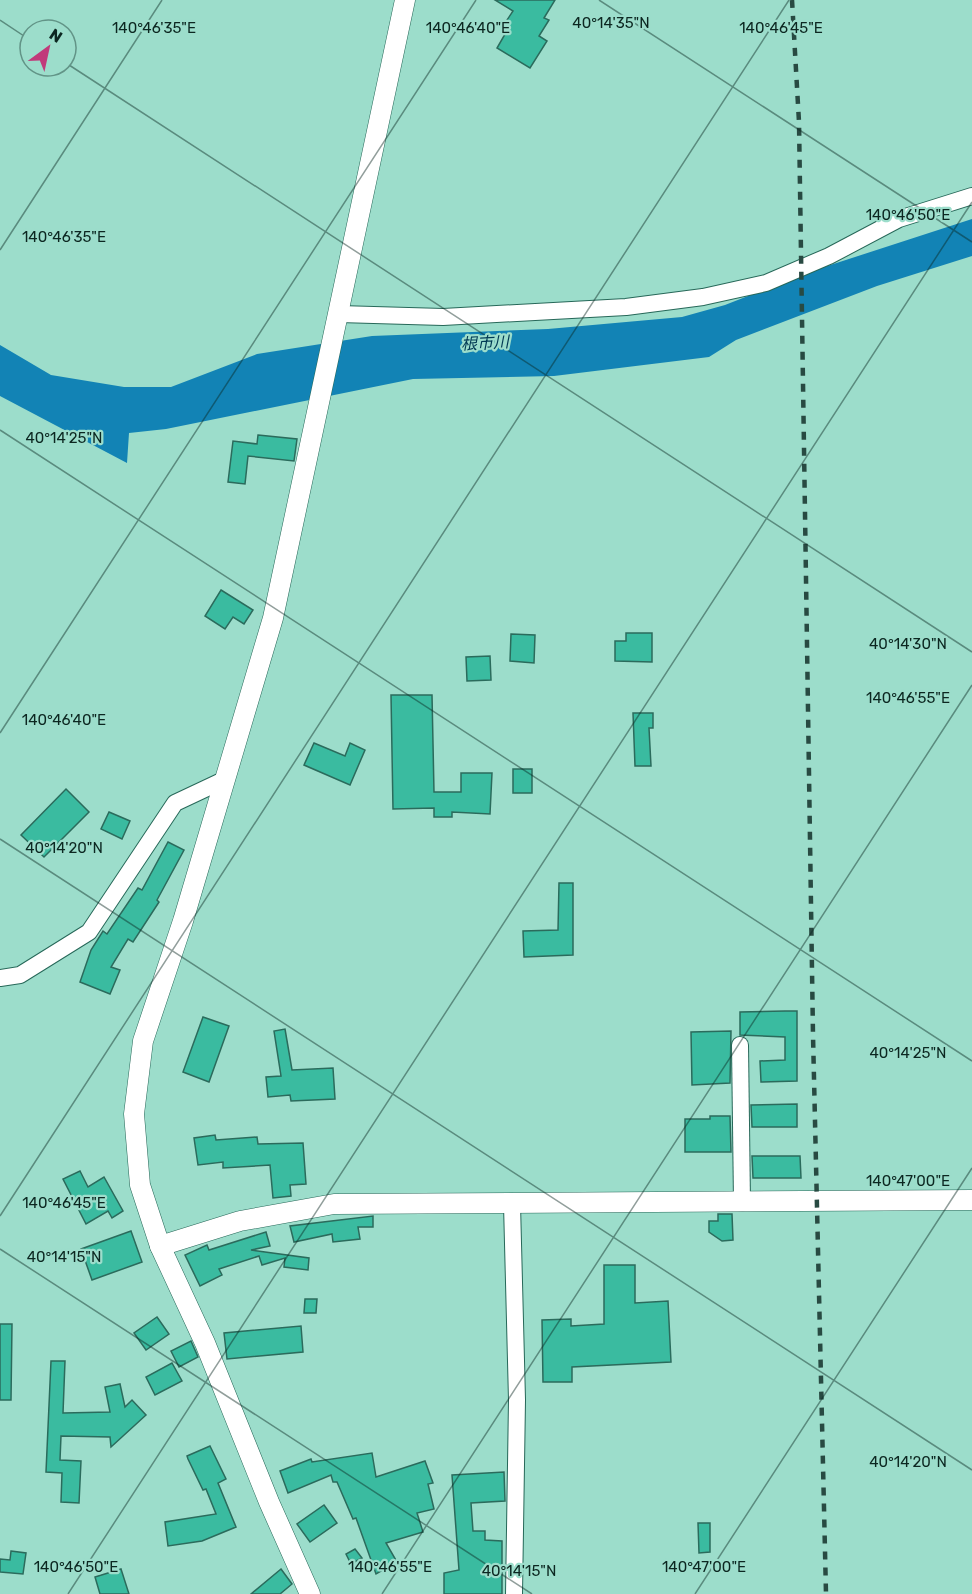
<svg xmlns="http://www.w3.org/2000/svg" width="972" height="1594" font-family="Rubik,'Noto Sans JP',sans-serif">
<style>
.water{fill:#1283b5}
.building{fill:#3abba0;stroke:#2b6b5c;stroke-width:1.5}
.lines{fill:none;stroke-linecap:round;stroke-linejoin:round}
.minor-casing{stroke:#276859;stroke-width:18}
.tertiary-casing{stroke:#276859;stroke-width:21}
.minor{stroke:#fff;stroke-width:16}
.tertiary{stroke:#fff;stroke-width:20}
.rail{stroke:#284a42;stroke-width:4.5;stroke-dasharray:8 8;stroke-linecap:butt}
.ticks{fill:none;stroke:#0c2721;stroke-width:1.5;stroke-opacity:0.45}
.labels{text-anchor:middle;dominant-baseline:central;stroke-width:4.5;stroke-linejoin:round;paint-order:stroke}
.water-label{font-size:16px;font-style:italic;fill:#003953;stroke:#9cddcb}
.ticks-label{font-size:15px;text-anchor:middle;fill:#0c2721;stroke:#9cddcb;stroke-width:4.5;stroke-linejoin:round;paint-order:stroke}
</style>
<rect width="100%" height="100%" fill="#9cddcb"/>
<!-- water -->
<polygon class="water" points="972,219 972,256 877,286 736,340 709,357 554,376 413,379 166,429 129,433 127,463 0,396 0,345 51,375 124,387 171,387 257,354 372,336 548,329 682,317 725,305 815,270"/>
<!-- building -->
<g class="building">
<polygon points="495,0 555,0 544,18 549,20 539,36 547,41 530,68 497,48 508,29 503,26 513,11"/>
<polygon points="258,435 297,439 294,461 248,456 245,484 228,482 233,441 257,444"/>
<polygon points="221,590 253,610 244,624 233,617 225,629 205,616"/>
<polygon points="626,633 652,633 652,662 615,661 615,641 626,641"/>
<polygon points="511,634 535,635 534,663 510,661"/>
<polygon points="490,656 491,680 467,681 466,657"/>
<polygon points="391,695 432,695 434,792 461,792 461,773 492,773 490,814 452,812 452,817 434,817 434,808 393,809"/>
<polygon points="633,713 653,713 653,728 649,728 651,766 635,766"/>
<polygon points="314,743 345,756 350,743 365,750 350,785 304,765"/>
<rect x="513" y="769" width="19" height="24"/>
<polygon points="66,789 89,812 44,857 21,835"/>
<polygon points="109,812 130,821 122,839 101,829"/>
<polygon points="168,842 184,850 157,900 159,902 133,942 128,939 111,967 120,970 110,994 80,982 91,950 103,931 107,934 138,888 142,890"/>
<polygon points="559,883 573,883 573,955 524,957 523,931 558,930"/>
<polygon points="785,1011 797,1011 797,1081 761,1082 760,1061 785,1060 785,1037 740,1035 740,1012"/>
<polygon points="203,1017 229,1026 209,1082 183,1072"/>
<polygon points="285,1029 292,1070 333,1068 335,1099 291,1101 290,1095 268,1097 266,1077 281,1076 274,1031"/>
<polygon points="731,1031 730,1083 692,1085 691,1032"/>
<polygon points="797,1104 797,1127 752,1127 751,1105"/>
<polygon points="710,1116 730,1116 731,1152 685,1152 685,1119 710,1119"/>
<polygon points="215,1135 216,1140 257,1137 258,1144 303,1143 306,1184 290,1185 291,1196 273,1198 270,1165 223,1168 223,1162 198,1165 194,1138"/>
<polygon points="752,1156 800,1156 801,1178 753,1178"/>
<polygon points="80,1171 88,1187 104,1177 123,1211 112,1218 108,1211 86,1224 63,1179"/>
<polygon points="718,1214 732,1214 733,1240 722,1241 709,1232 709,1221 718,1221"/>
<polygon points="373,1216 373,1227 358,1227 360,1239 333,1242 332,1234 294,1242 290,1226"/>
<polygon points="131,1231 142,1262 92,1280 81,1249"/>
<polygon points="266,1232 270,1246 251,1250 309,1258 308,1270 284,1267 285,1258 262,1265 259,1256 219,1269 222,1275 200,1286 185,1255 207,1245 209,1250"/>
<polygon points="604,1265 635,1265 635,1303 668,1301 671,1362 572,1367 572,1382 543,1382 542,1320 571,1319 571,1326 604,1324"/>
<polygon points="305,1299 317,1299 316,1313 304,1313"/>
<polygon points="157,1317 169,1334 146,1350 134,1333"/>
<polygon points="0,1324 12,1324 11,1400 0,1400"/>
<polygon points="301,1326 303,1352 227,1359 224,1333"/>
<polygon points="191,1341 198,1357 179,1367 171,1351"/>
<polygon points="51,1361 65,1361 63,1413 110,1412 105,1387 120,1384 125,1407 132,1400 146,1415 111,1447 110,1437 61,1436 60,1460 81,1461 79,1503 61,1502 62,1473 46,1472"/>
<polygon points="172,1363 182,1381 155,1395 146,1377"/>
<polygon points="210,1446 226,1479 218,1483 236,1527 202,1541 168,1546 165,1522 216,1514 206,1489 203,1490 188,1459 187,1456"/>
<polygon points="372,1453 376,1477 425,1461 433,1483 428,1484 434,1509 417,1513 423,1532 386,1543 397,1562 376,1574 356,1518 353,1519 337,1482 333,1482 331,1475 288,1493 280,1471 311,1459 312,1462"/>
<polygon points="504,1472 505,1501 471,1503 473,1531 485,1531 485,1540 502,1541 502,1594 444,1594 444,1573 459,1570 452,1475"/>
<polygon points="324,1505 337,1523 310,1542 297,1524"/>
<polygon points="698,1523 710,1523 710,1552 699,1553"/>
<polygon points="355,1549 362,1558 351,1564 346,1554"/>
<polygon points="11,1551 26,1553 23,1574 0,1572 0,1559 10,1560"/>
<polygon points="121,1569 129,1594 100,1594 95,1577"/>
<polygon points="281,1569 292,1584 280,1594 251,1594"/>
</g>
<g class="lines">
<defs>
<g id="minor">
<polyline points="339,314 443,317 626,307 703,297 766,283 829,256 899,219 972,196"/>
<polyline points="0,978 20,975 89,932 175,803 226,779"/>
<polyline points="740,1045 742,1203"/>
<polyline points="512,1204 517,1400 514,1594"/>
</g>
<g id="tertiary">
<polyline points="160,1246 240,1221 334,1204 972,1200"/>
<polyline points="310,1594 269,1502 205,1343 160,1246 140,1185 134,1114 143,1041 183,921 273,618 405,0"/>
</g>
</defs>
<!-- minor casing -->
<use href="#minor" class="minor-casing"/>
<!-- tertiary casing -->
<use href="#tertiary" class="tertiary-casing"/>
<!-- minor -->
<use href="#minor" class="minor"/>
<!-- tertiary -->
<use href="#tertiary" class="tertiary"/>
<!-- rail -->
<polyline class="rail" points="792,0 799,122 813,1035 826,1594"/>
</g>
<!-- ticks -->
<path class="ticks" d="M599,0L972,242M0,20L30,40M66,63L972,652M0,250L162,0M0,430L972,1061M0,733L476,0M0,839L972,1470M0,1216L789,0M0,1249L532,1594M68,1594L972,202M382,1594L972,685M695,1594L972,1168"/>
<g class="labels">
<!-- water labels -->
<g class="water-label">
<text transform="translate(485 343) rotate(-3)">根市川</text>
</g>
</g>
<g class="ticks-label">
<text x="611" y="28">40°14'35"N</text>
<text x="154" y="33">140°46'35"E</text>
<text x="468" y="33">140°46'40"E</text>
<text x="781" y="33">140°46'45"E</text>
<text x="908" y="220">140°46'50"E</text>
<text x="64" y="242">140°46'35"E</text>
<text x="64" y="443">40°14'25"N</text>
<text x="908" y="649">40°14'30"N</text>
<text x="908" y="703">140°46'55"E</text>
<text x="64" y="725">140°46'40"E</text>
<text x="64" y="853">40°14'20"N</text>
<text x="908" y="1058">40°14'25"N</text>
<text x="908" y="1186">140°47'00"E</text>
<text x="64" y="1208">140°46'45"E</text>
<text x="64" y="1262">40°14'15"N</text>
<text x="908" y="1467">40°14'20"N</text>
<text x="76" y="1572">140°46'50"E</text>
<text x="390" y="1572">140°46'55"E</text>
<text x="704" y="1572">140°47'00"E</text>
<text x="519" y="1576">40°14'15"N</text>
</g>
<!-- north arrow -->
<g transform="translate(48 48) rotate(33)"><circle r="28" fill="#9cddcb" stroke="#629487" stroke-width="1.5"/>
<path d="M0-4.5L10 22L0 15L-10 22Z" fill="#c13a7a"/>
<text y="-9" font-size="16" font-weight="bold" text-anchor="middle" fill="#0c2721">N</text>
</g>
</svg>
